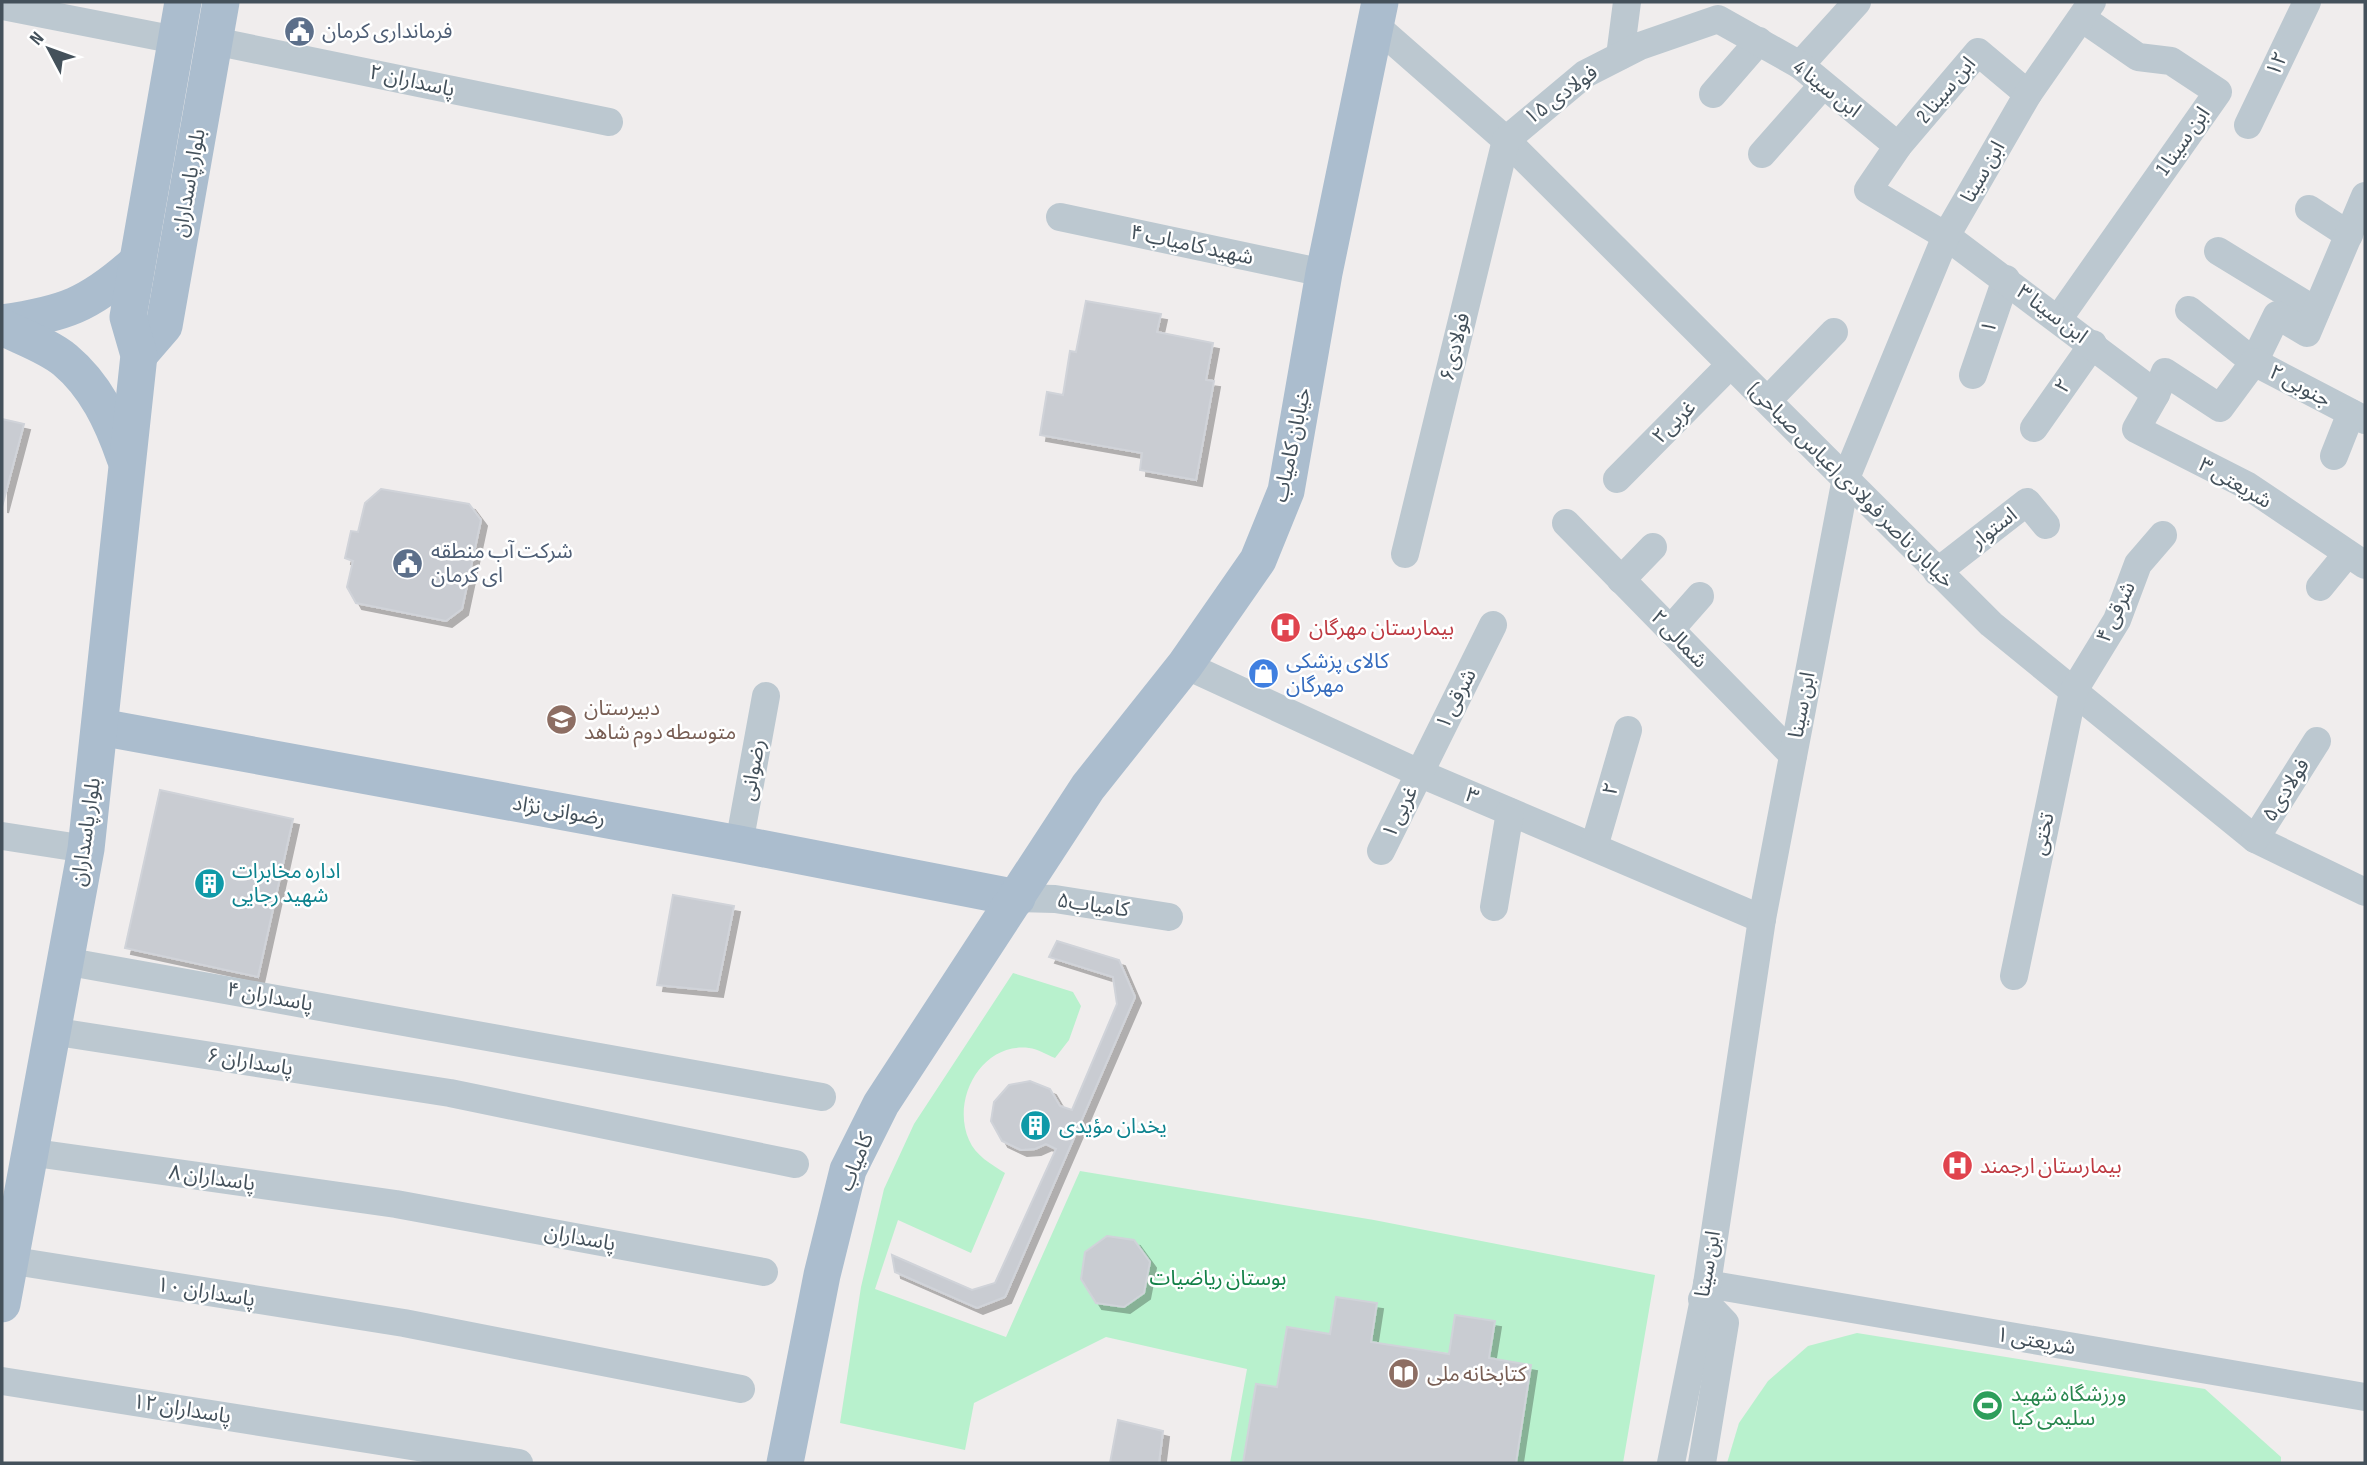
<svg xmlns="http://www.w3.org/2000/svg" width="2367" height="1465" font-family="'Sofia Sans Condensed','Noto Sans Arabic',sans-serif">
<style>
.green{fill:#b8f1cd}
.building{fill:#c9ccd2;stroke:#d0d3d9;stroke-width:2;filter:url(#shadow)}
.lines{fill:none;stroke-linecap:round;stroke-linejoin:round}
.minor{stroke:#bcc8d0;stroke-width:28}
.major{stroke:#abbdce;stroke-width:37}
.labels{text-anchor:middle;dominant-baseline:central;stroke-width:5;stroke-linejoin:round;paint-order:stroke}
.service-label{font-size:21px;fill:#4e5e75;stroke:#fff;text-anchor:start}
.street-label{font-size:21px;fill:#44515b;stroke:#fff}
.health-label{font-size:21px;fill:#be3a42;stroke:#fff;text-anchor:start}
.shop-label{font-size:21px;fill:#366cbe;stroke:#fff;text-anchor:start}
.education-label{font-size:21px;fill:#785e54;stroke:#fff;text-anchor:start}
.culture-label{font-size:21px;fill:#0d838f;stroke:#fff;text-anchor:start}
.park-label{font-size:21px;fill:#128047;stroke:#fff}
.leisure-label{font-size:21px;fill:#27864d;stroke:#fff;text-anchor:start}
</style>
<defs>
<filter id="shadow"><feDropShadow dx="6" dy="6" stdDeviation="0" flood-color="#0004"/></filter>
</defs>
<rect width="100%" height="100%" fill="#f0eded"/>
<!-- green -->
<g class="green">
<path d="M1013,973L1073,992L1081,1006L1069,1040L1055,1058C1047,1055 1038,1049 1029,1048C981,1042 951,1100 969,1140C976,1156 991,1164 1005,1173L971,1253L898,1220L875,1289L1006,1337L1080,1171L1374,1220L1655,1275L1623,1463H1516L1531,1365L1371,1342L1377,1303L1336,1297L1330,1334L1287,1328L1277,1387L1256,1385L1243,1463H1230L1247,1369L1106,1337L974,1403L965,1450L840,1423L861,1287L884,1189L914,1124Z"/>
<polygon points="1857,1333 2205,1389 2281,1457 2281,1463 1727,1463 1739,1423 1768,1381 1808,1346"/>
</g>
<!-- building -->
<g class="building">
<polygon points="1086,301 1161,314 1157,332 1213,343 1206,380 1214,381 1196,480 1140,470 1142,453 1040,435 1047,392 1063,395 1070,351 1076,352"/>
<polygon points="2,419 24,424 2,507"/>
<polygon points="381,489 469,504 481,520 462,609 446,621 356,603 347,587 353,561 345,558 351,531 358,532 365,503"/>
<polygon points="160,790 293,819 258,977 125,948"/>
<polygon points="673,895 734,906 717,991 657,985"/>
<polygon points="1057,941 1119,960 1135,997 1005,1297 977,1308 895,1272 892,1255 972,1290 995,1283 1056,1149 1046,1144 1035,1149 1021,1150 1002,1141 991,1121 994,1102 1009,1085 1030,1081 1050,1089 1060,1106 1072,1110 1117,1004 1113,977 1049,957"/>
<polygon points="1107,1236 1134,1240 1150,1262 1144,1293 1124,1307 1096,1303 1081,1279 1085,1252"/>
<polygon points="1336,1297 1377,1303 1371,1342 1449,1354 1455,1315 1495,1321 1489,1358 1531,1365 1516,1463 1243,1463 1256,1384 1277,1387 1287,1327 1330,1334"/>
<polygon points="1118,1420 1163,1431 1159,1463 1110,1463"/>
</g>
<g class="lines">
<!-- minor -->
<g class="minor">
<polyline points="2,6 176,40"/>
<polyline points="1376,26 1506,140 1991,624 2255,839 2365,892"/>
<polyline points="214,41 609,122"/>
<polyline points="1620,56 1627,2"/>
<polyline points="1800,65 1857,2"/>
<polyline points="1713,94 1759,41"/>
<polyline points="2248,125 2307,2"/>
<polyline points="1898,146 1978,52 2028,94"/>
<polyline points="1762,154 1823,85"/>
<polyline points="2309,209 2349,235"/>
<polyline points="1060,217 1324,273"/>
<polyline points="2218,251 2316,311"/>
<polyline points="2189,310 2254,362 2277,315 2307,333 2365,196"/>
<polyline points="2059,318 2218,92 2171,61 2138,57 2083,19"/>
<polyline points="1973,375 2006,279"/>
<polyline points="1768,400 1834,332"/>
<polyline points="2365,420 2254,362 2220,408 2165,372 2156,394 2136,429 2248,486 2365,565"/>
<polyline points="2034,428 2093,344"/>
<polyline points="2334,456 2351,413"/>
<polyline points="1617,479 1730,365"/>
<polyline points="1566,523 1793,755"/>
<polyline points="1405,554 1506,140 1585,74 1640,46 1718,19 1800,65 1898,146 1868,190 1946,236 2156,394"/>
<polyline points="1937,572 2027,502 2046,525"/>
<polyline points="1621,580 1653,547"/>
<polyline points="2320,587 2347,554"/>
<polyline points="1670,630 1700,596"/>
<polyline points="1185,665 1419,773 1762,919"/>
<polyline points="2,836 86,849"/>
<polyline points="2255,839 2317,741"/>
<polyline points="739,844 766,696"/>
<polyline points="1594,847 1628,730"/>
<polyline points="1381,851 1493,625"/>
<polyline points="1017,898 1055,899 1169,917"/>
<polyline points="1494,907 1510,812"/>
<polyline points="64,961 822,1097"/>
<polyline points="2014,976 2073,692 2117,620 2138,564 2163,535"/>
<polyline points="51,1031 450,1093 795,1164"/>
<polyline points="28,1152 396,1204 764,1272"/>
<polyline points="8,1260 404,1323 741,1389"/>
<polyline points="1707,1284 2365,1397"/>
<polyline points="2,1381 519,1463"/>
<polyline points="1671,1463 1707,1284 1762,919 1846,478 1946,236 2028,94 2092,2"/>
<polyline points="1702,1463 1725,1323 1702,1299"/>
</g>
<!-- major -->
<g class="major">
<path d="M2,323C64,314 89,305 136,263"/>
<path d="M2,327C22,337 48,346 65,360C96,386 112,421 125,458"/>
<polyline points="139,355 164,326 221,2"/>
<polyline points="100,727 739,844 1017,898"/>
<polyline points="2,1304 86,849 139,355 128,317 183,2"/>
<polyline points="785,1463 822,1275 848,1170 881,1104 1088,787 1185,665 1258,560 1286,491 1324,273 1380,2"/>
</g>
</g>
<!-- icons -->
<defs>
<symbol id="civic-disc" viewBox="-11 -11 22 22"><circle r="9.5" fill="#5c6f8a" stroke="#fff"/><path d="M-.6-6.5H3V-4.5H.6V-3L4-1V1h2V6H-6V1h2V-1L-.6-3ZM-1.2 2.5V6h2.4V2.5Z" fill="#fff"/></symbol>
<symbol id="hospital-disc" viewBox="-11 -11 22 22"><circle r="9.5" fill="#e0444e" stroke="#fff"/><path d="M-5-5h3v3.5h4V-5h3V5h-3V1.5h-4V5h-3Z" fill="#fff"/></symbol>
<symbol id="shop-disc" viewBox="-11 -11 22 22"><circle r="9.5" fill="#3f7fe0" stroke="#fff"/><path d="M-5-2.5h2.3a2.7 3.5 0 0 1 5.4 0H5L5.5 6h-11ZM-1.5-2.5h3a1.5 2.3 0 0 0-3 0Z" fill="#fff"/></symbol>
<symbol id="school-disc" viewBox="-11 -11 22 22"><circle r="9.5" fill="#8d6e63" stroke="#fff"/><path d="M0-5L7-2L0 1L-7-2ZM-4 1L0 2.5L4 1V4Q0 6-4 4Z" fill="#fff"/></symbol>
<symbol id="building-disc" viewBox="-11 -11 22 22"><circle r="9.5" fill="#0f9aa8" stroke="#fff"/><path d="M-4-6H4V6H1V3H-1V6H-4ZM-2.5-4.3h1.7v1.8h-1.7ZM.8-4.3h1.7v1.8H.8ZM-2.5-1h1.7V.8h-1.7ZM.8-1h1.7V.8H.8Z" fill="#fff"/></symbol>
<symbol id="library-disc" viewBox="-11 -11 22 22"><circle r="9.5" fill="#8d6e63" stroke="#fff"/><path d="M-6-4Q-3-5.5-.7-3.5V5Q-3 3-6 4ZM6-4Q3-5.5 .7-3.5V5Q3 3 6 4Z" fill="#fff"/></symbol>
<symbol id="stadium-disc" viewBox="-11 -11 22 22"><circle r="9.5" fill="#2e9e5b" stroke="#fff"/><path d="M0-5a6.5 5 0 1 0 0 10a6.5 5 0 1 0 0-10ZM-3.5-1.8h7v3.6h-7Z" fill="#fff"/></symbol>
</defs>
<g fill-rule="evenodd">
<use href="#civic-disc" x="282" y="14" width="35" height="35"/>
<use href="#civic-disc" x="390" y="546" width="35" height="35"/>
<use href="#hospital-disc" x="1268" y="610" width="35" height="35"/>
<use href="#shop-disc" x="1246" y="656" width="35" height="35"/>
<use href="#school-disc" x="544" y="702" width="35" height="35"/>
<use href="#building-disc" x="192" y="866" width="35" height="35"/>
<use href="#building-disc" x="1018" y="1108" width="35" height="35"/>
<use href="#hospital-disc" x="1940" y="1148" width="35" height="35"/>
<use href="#library-disc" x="1386" y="1356" width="35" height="35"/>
<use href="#stadium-disc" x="1970" y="1388" width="35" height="35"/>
</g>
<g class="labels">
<!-- service labels -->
<g class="service-label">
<text x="322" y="31">فرمانداری کرمان</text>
<text x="431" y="551">شرکت آب منطقه<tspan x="431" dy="24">ای کرمان</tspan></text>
</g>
<!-- street labels -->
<g class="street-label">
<text transform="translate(2277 64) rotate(-65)">۱۲</text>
<text transform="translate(412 81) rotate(12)">پاسداران ۲</text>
<text transform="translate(1827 89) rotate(38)">ابن سینا 4</text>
<text transform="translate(1946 90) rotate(-50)">ابن سینا 2</text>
<text transform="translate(1561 95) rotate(-36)">فولادی ۱۵</text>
<text transform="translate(2183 141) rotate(-55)">ابن سینا 1</text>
<text transform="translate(1983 172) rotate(-60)">ابن سینا</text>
<text transform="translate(189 183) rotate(-80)">بلوار پاسداران</text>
<text transform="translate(1192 245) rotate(12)">شهید کامیاب ۴</text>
<text transform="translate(2052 314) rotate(37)">ابن سینا ۳</text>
<text transform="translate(1989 327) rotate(-71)">۱</text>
<text transform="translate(1455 347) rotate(-76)">فولادی۶</text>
<text transform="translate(2063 386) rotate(-55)">۲</text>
<text transform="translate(2300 386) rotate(28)">۲ جنوبی</text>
<text transform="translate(1674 422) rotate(-45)">غربی۲</text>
<text transform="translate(1292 445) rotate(-78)">خیابان کامیاب</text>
<text transform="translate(2235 483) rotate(30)">شریعتی ۳</text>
<text transform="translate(1851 485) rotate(45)">خیابان ناصر فولادی (عباس صباحی)</text>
<text transform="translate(1994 528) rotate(-38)">استوار</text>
<text transform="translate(2116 612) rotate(-65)">۴ شرقی</text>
<text transform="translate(1679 639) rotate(46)">۲ شمالی</text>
<text transform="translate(1456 699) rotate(-63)">۱ شرقی</text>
<text transform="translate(1802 705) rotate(-79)">ابن سینا</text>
<text transform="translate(753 770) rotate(-80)">رضوانی</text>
<text transform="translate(1611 789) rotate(-74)">۲</text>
<text transform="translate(2286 790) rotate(-58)">فولادی۵</text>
<text transform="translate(1472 796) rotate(23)">۳</text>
<text transform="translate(559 811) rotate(10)">رضوانی نژاد</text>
<text transform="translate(1400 812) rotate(-64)">۱ غربی</text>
<text transform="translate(86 832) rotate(-82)">بلوار پاسداران</text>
<text transform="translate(2043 834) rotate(-78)">تختی</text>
<text transform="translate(1093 905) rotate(8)">کامیاب۵</text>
<text transform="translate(270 997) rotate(10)">پاسداران ۴</text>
<text transform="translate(250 1062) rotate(9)">پاسداران ۶</text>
<text transform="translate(856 1162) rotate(-68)">کامیاب</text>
<text transform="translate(212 1178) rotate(8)">پاسداران ۸</text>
<text transform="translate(580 1238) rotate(10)">پاسداران</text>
<text transform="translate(1708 1264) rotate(-80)">ابن سینا</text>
<text transform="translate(206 1292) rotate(9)">پاسداران ۱۰</text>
<text transform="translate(2036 1341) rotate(10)">شریعتی ۱</text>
<text transform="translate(182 1409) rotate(9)">پاسداران ۱۲</text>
</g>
<!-- health labels -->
<g class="health-label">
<text x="1309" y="628">بیمارستان مهرگان</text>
<text x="1980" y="1166">بیمارستان ارجمند</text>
</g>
<!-- shop labels -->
<g class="shop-label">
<text x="1286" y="661">کالای پزشکی<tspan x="1286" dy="24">مهرگان</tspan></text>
</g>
<!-- education labels -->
<g class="education-label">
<text x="584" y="708">دبیرستان<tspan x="584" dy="24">متوسطه دوم شاهد</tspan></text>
<text x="1427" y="1374">کتابخانه ملی</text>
</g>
<!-- culture labels -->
<g class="culture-label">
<text x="232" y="871">اداره مخابرات<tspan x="232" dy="24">شهید رجایی</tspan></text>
<text x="1059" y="1126">یخدان مؤیدی</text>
</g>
<!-- park labels -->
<g class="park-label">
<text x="1218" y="1278">بوستان ریاضیات</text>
</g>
<!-- leisure labels -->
<g class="leisure-label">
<text x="2011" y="1394">ورزشگاه شهید<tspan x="2011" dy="24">سلیمی کیا</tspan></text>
</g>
</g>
<!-- border -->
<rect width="2367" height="1465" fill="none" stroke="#44515b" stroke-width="7"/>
<!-- north arrow -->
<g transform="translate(49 49) rotate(311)" stroke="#ffffff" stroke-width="5" paint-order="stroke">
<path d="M0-5L12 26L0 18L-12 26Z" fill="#44515b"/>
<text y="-10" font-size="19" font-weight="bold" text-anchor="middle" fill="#44515b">N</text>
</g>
</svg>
